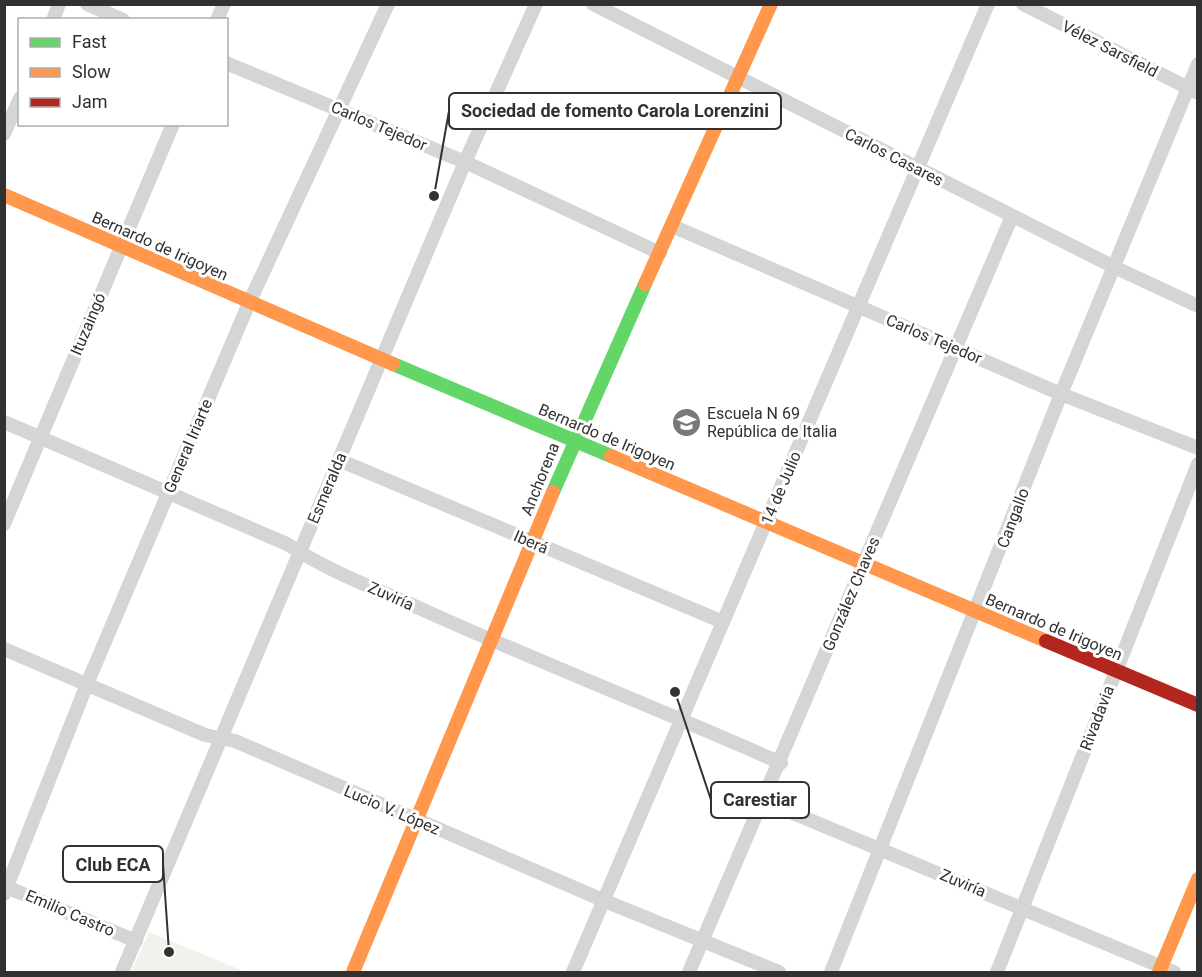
<svg xmlns="http://www.w3.org/2000/svg" width="1202" height="977" font-family="Roboto,sans-serif">
<style>
.green{fill:#f0f3ec}
.lines{fill:none;stroke-linecap:round;stroke-linejoin:round}
.street{stroke:#d5d5d5;stroke-width:14}
.fast{stroke:#63d668;stroke-width:14}
.slow{stroke:#ff974d;stroke-width:14}
.jam{stroke:#b3261e;stroke-width:14}
.labels{text-anchor:middle;dominant-baseline:central;stroke-width:6;stroke-linejoin:round;paint-order:stroke}
.street-label{font-size:16px;fill:#313131;stroke:#fff}
.poi-label{font-size:16px;fill:#313131;stroke:#fff;text-anchor:start}
.leader{fill:none;stroke:#313131;stroke-width:2}
.callout-dot{fill:#313131;stroke:#fff;stroke-width:2}
.callout{fill:#fff;stroke:#313131;stroke-width:2}
.callout-label{font-size:18px;text-anchor:middle;font-weight:bold;fill:#313131}
</style>
<rect width="100%" height="100%" fill="#fff"/>
<!-- green -->
<polygon class="green" points="149,932 246,972 131,972"/>
<g class="lines">
<!-- street -->
<g class="street">
<polyline points="87,4 123,20"/>
<polyline points="593,4 1114,267 1198,306"/>
<polyline points="1023,4 1198,93"/>
<polyline points="53,20 59,4"/>
<polyline points="217,20 224,4"/>
<polyline points="226,63 465,162 660,253"/>
<polyline points="4,134 20,98"/>
<polyline points="672,226 1061,394 1198,448"/>
<path d="M4,422L287,544C331,573 382,591 430,613C546,665 664,711 781,763"/>
<polyline points="339,460 723,622"/>
<polyline points="4,524 173,124"/>
<polyline points="4,649 205,735 235,741 605,901 779,972"/>
<polyline points="764,801 1174,972"/>
<polyline points="4,886 136,941"/>
<polyline points="4,894 87,684 249,303 388,4"/>
<polyline points="122,972 465,162 536,4"/>
<polyline points="573,972 988,4"/>
<polyline points="689,972 1012,216"/>
<polyline points="831,972 1061,394 1198,64"/>
<polyline points="997,972 1198,464"/>
</g>
<!-- fast -->
<g class="fast">
<polyline points="393,364 611,456"/>
<polyline points="553,492 645,284"/>
</g>
<!-- slow -->
<g class="slow">
<polyline points="4,195 393,364"/>
<polyline points="645,284 771,4"/>
<polyline points="611,456 1046,641"/>
<polyline points="353,972 553,492"/>
<polyline points="1159,972 1198,879"/>
</g>
<!-- jam -->
<polyline class="jam" points="1046,641 1198,705"/>
</g>
<!-- icons -->
<defs>
<symbol id="school-disc" viewBox="-11 -11 22 22"><circle r="9.5" fill="#797979" stroke="#fff"/><path d="M0-5L7-2L0 1L-7-2ZM-4 1L0 2.5L4 1V4Q0 6-4 4Z" fill="#fff"/></symbol>
</defs>
<g fill-rule="evenodd">
<use href="#school-disc" x="670" y="406" width="33" height="33"/>
</g>
<g class="labels">
<!-- street labels -->
<g class="street-label">
<text transform="translate(1110 49) rotate(27)">Vélez Sarsfield</text>
<text transform="translate(379 126) rotate(23)">Carlos Tejedor</text>
<text transform="translate(894 157) rotate(27)">Carlos Casares</text>
<text transform="translate(160 246) rotate(24)">Bernardo de Irigoyen</text>
<text transform="translate(88 324) rotate(-67)">Ituzaingó</text>
<text transform="translate(934 339) rotate(23)">Carlos Tejedor</text>
<text transform="translate(607 437) rotate(23)">Bernardo de Irigoyen</text>
<text transform="translate(188 446) rotate(-67)">General Iriarte</text>
<text transform="translate(540 479) rotate(-68)">Anchorena</text>
<text transform="translate(327 488) rotate(-67)">Esmeralda</text>
<text transform="translate(781 488) rotate(-67)">14 de Julio</text>
<text transform="translate(1013 518) rotate(-69)">Cangallo</text>
<text transform="translate(531 542) rotate(23)">Iberá</text>
<text transform="translate(851 594) rotate(-67)">González Chaves</text>
<text transform="translate(391 596) rotate(24)">Zuviría</text>
<text transform="translate(1054 627) rotate(23)">Bernardo de Irigoyen</text>
<text transform="translate(1097 718) rotate(-69)">Rivadavia</text>
<text transform="translate(392 810) rotate(23)">Lucio V. López</text>
<text transform="translate(963 883) rotate(23)">Zuviría</text>
<text transform="translate(70 913) rotate(23)">Emilio Castro</text>
</g>
<!-- poi labels -->
<g class="poi-label">
<text x="707" y="413">Escuela N 69<tspan x="707" dy="18">República de Italia</tspan></text>
</g>
</g>
<!-- callouts -->
<path class="leader" d="M434 196L449 111M675 692L711 800M169 952L163 864"/>
<g class="callout-dot">
<circle cx="434" cy="196" r="6"/>
<circle cx="675" cy="692" r="6"/>
<circle cx="169" cy="952" r="6"/>
</g>
<g class="callout">
<rect x="449" y="93" width="332" height="36" rx="6"/>
<rect x="711" y="782" width="98" height="36" rx="6"/>
<rect x="63" y="846" width="100" height="36" rx="6"/>
</g>
<g class="callout-label">
<text x="615" y="117">Sociedad de fomento Carola Lorenzini</text>
<text x="760" y="806">Carestiar</text>
<text x="113" y="871">Club ECA</text>
</g>
<!-- border -->
<rect width="1202" height="977" fill="none" stroke="#313131" stroke-width="12"/>
<!-- legend -->
<rect x="18" y="18" width="210" height="108" fill="#ffffff" stroke="#adadad" stroke-width="1.5"/>
<rect x="30" y="38" width="30" height="9" fill="#63d668" stroke="#adadad" stroke-width="1.5"/>
<text x="72" y="48" font-size="18" fill="#313131">Fast</text>
<rect x="30" y="68" width="30" height="9" fill="#ff974d" stroke="#adadad" stroke-width="1.5"/>
<text x="72" y="78" font-size="18" fill="#313131">Slow</text>
<rect x="30" y="98" width="30" height="9" fill="#b3261e" stroke="#adadad" stroke-width="1.5"/>
<text x="72" y="108" font-size="18" fill="#313131">Jam</text>
</svg>
